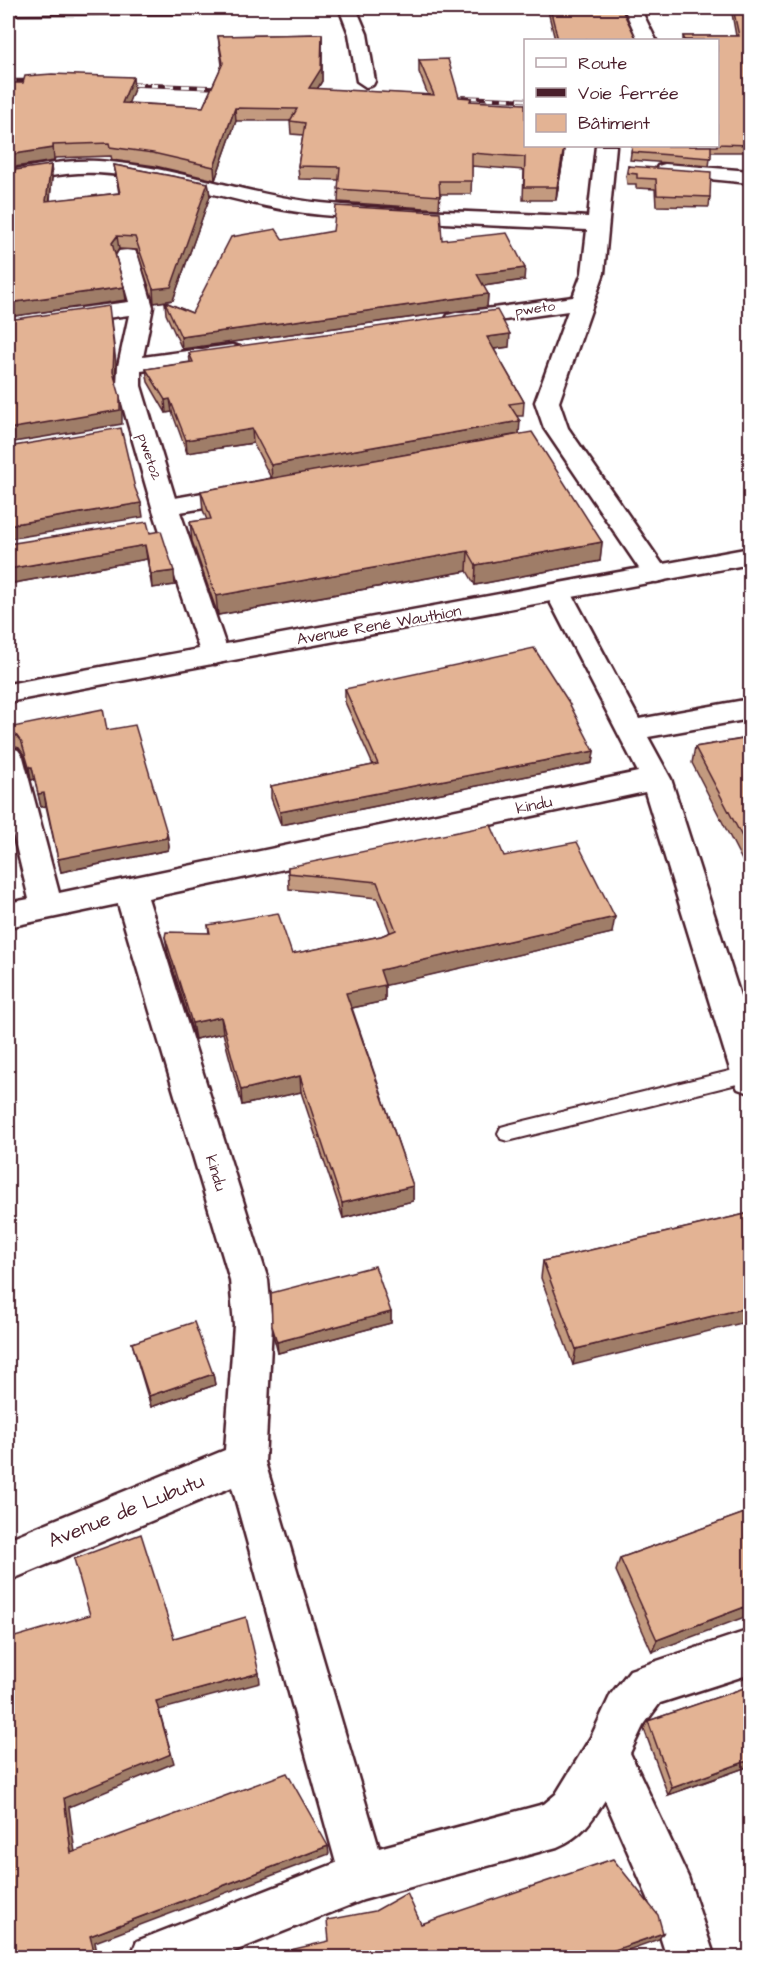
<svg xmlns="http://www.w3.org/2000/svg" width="758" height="1965" font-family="'Architects Daughter',sans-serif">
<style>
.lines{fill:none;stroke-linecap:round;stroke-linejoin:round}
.service-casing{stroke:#4a1f2b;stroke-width:4}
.minor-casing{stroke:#4a1f2b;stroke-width:5}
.tertiary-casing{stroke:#4a1f2b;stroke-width:5}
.service{fill:#fff;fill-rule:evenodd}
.minor{fill:#fff;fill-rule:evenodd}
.tertiary{fill:#fff;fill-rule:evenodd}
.rail-casing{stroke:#4a1f2b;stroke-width:4.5}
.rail{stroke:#fff;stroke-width:3;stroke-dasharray:8;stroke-linecap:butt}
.wall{fill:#c39a7f;stroke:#4a1f2b;stroke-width:1.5}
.shaded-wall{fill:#9f7d68;stroke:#4a1f2b;stroke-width:1.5}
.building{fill:#e3b394;stroke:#4a1f2b;stroke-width:1.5}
.labels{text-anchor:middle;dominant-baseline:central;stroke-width:4.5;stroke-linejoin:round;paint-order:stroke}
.far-street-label{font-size:14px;fill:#4a1f2b;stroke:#fff}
.street-label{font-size:16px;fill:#4a1f2b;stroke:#fff}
.near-street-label{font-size:20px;fill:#4a1f2b;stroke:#fff}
</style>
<rect width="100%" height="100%" fill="#fff"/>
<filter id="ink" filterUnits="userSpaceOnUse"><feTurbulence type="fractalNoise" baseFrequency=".0167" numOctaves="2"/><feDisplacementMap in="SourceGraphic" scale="12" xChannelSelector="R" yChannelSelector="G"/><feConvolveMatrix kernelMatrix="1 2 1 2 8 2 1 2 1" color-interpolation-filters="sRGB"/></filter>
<g filter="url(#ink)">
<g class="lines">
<defs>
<polygon id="service" points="750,1066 749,1081 508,1141 501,1139 498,1133 501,1127 508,1125"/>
<g id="minor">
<polygon points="8,8 209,8 200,13 8,14"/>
<polygon points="339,8 356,8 367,34 375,81 373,85 366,87 357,81 349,34"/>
<polygon points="624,8 640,8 656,40 638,40"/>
<path d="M596,146H616L604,273L559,402L568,428L669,574L665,580L656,582L647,580L544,428L535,402L568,311L456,327L448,325L445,320L448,315L456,313L573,297L582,273L587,230C499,225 410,223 322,215C246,208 175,178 98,173C68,171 38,179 8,182V170C38,166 68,159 98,161C174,166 246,195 321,203C409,212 500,212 588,217Z"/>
<polygon points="665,164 750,171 750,183 658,174 655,170 658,166"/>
<polygon points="127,250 135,251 138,256 153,307 143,357 232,345 240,347 243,352 240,357 232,359 141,371 141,386 175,498 247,485 256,488 260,493 256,498 247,501 180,512 229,655 225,661 215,664 205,661 201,655 152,507 117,386 118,366 129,315 8,331 8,317 129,302 116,256 119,251"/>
<path d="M558,584L567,586L571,592L639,719L750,699V719L648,737L671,779L750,1027V1093L738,1089L733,1079L645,792L148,898L268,1280L272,1325L265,1462L379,1848L544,1804L556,1794L591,1737L611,1694L630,1670L750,1630V1674L660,1703L643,1726L630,1753L688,1877L715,1958H667L648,1898L605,1800C591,1822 581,1837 557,1847L363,1900L217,1958H130L137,1941L336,1863L232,1487L8,1581V1539L225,1450L234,1325L230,1280L118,904L8,927V903L29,899L8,813V747L18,750L23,757L59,893L638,772L545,592L549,586Z"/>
</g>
<polygon id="tertiary" points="750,548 750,564 8,702 8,684"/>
</defs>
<!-- service casing -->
<use href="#service" class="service-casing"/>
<!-- minor casing -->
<use href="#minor" class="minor-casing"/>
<!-- tertiary casing -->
<use href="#tertiary" class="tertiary-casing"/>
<!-- service -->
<use href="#service" class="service"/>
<!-- minor -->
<use href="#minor" class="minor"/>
<!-- tertiary -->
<use href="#tertiary" class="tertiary"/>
<defs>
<g id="rail">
<polyline points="8,81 40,81"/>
<polyline points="118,84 229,88"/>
<polyline points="454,97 526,100"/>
</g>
</defs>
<!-- rail casing -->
<use href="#rail" class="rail-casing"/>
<!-- rail -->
<use href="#rail" class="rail"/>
</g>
<!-- wall -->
<g class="wall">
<polygon points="546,8 621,8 637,40 555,40 548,11"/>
<polygon points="731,8 750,8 750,152 711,152 709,166 630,160 632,146 717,146 717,40 683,40 683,36 736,36"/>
<polygon points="322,34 322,81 317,89 428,95 419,72 419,60 459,97 471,98 471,101 553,147 564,147 563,160 556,200 523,200 524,170 472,166 471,194 440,194 439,209 338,202 339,180 299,179 298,166 303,135 291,134 290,121 236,121 215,180 155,166 112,160 111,156 55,158 54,161 8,168 134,89 128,103 203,107 222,65 218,36"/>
<polygon points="51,165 52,178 50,201 119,193 114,165 208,183 210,196 173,300 154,303 137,250 119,249 115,254 124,287 126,300 8,317 8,223 9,223"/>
<polygon points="628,166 710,197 709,207 656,206 655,189 636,188 636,184 627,184 626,176"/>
<polygon points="283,240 442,240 524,280 483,286 488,294 487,307 182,349 166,314 165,302 192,313"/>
<polygon points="509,347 494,349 524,402 523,416 517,416 519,434 602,542 600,561 475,585 467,571 218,615 192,541 190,522 207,520 203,510 201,491 271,478 253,443 187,453 172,412 166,413 148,382 146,369 190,362 189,353"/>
<polygon points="150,533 175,585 152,588 147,559 8,584"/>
<polygon points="345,689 594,751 592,763 281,825 271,798 271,786 373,765 345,702"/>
<polygon points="750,726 750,863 744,864 692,763 695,747 748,738"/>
<polygon points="8,728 107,730 167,833 169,846 168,850 61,872 46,806 41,807 35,779 31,780 25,756 19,748 9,745 8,746"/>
<polygon points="504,856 612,933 385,985 385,1001 352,1008 413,1186 413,1201 343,1218 301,1092 242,1105 223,1033 195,1039 168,953 165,937 209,933 208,925 292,954 381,936 390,932 377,898 289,889 288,867"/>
<polygon points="750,1213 573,1365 541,1278 543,1261"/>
<polygon points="391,1312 391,1323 278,1353 274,1338 272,1326"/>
<polygon points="132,1343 213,1374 215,1385 151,1407"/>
<polygon points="750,1511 652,1652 616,1571 620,1558"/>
<polygon points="750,1686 750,1766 668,1795 644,1729 648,1721"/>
</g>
<!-- shaded-wall -->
<g class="shaded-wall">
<polygon points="322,34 322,81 310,101 309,88"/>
<polygon points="133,77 134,89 124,115 122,103"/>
<polygon points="235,108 236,121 215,180 214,167"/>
<polygon points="53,145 54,161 8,168 8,155"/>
<polygon points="564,147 563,160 556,200 557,187"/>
<polygon points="51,165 52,178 48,214 46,201"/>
<polygon points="208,183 210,196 173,300 154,303 153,289"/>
<polygon points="117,236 119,249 114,257 112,243"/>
<polygon points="525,268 524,280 476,287 477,274"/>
<polygon points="124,287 126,300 8,317 8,303"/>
<polygon points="488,294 487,307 182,349 181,337"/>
<polygon points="111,320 116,363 115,386 113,372"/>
<polygon points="510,334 509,347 486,350 487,337"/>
<polygon points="120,396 122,409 122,424 8,443 8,444 8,429"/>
<polygon points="170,399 172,412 166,413 165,400"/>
<polygon points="520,421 519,434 272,479 271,465"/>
<polygon points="252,429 253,443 187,453 186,440"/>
<polygon points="141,503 143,517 8,539 8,541 8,525"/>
<polygon points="602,542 600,561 475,585 476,565"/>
<polygon points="145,545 147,559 8,584 8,569"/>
<polygon points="468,551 467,571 218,615 216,596"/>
<polygon points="174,571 175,585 152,588 151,574"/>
<polygon points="594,751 592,763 281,825 280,812"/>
<polygon points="29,767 32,767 35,779 31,780"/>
<polygon points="44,793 46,806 41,807 38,794"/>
<polygon points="167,833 169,846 168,850 61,872 58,859"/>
<polygon points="748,848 750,848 750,863 744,864"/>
<polygon points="615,917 612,933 383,986 385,985 385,1001 347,1009 346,993 380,970"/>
<polygon points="221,1017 223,1033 195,1039 192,1023"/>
<polygon points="300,1076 301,1092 242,1105 241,1090"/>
<polygon points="413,1186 413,1201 343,1218 342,1203"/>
<polygon points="750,1307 750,1321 573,1365 576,1349"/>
<polygon points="391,1312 391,1323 278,1353 277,1342"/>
<polygon points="213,1374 215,1385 151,1407 149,1396"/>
<polygon points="750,1605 750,1615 652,1652 657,1640"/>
<polygon points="259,1673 260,1683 159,1710 174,1763 69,1807 76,1860 71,1853 64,1798 156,1701"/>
<polygon points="750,1760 750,1766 668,1795 672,1788"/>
<polygon points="328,1846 329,1854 95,1942 98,1958 78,1958 90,1936"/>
<polygon points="663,1933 659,1939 606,1958 592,1958"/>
</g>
<!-- building -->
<g class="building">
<polygon points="550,8 621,8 637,40 558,40"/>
<polygon points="733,8 750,8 750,145 717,144 717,40 685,40 683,36 739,36"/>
<polygon points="322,34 321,69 309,88 434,95 419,60 448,59 459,97 471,98 470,101 525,104 525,146 553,146 553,147 564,147 557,187 524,187 525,157 472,153 472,181 439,181 440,196 338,189 340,167 298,166 305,123 290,121 297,109 235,108 214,167 153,153 110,147 109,143 53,145 53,148 8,155 8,83 23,83 25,76 52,74 133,77 122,103 203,107 223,63 218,36"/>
<polygon points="632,146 711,146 711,158 631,152"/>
<polygon points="51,165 46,201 120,193 114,165 208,183 171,287 153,289 135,237 117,236 112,243 124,287 8,303 8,223 9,223 8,209 8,171"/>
<polygon points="628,166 711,172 710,197 657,195 656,179 637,178 637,174 628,173"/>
<polygon points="336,206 440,212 442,240 507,233 525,268 477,274 488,294 181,337 165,302 192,313 231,237 276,229 283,240 333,231"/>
<polygon points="109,306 114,350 113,372 120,396 120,410 8,429 8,320"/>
<polygon points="497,310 510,334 487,337 524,402 509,404 520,421 271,465 252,429 186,440 170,399 165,400 146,369 193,362 189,353"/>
<polygon points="121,428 135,488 141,503 8,525 8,447"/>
<polygon points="532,432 602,542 476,565 468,551 216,596 190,522 211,519 201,491"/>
<polygon points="147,522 150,533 161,531 174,571 151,574 145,545 8,569 8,544"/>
<polygon points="534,648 568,701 594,751 280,812 271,786 378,764 345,689"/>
<polygon points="103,709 107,730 135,725 167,833 166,838 58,859 44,793 38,794 32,767 29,767 22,743 16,735 8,733 8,728"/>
<polygon points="750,738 750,848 748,848 695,747"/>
<polygon points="491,825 504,856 577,842 615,917 380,970 385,985 346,993 413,1186 342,1203 300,1076 241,1090 221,1017 192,1023 165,937 166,932 210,933 208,925 278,913 292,954 381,936 396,930 377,882 288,873 288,867"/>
<polygon points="750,1213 750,1307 576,1349 543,1261"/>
<polygon points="375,1266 391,1312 277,1342 272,1326 271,1293"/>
<polygon points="194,1322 213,1374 149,1396 132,1343"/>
<polygon points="750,1511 750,1605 657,1640 620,1558"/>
<polygon points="141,1534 174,1638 246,1617 259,1673 156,1701 171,1754 64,1798 71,1853 287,1773 328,1846 90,1936 94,1951 78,1958 8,1958 8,1639 90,1615 74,1559"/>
<polygon points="750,1686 750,1760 672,1788 648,1721"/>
<polygon points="613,1859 658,1915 663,1933 592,1958 256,1958 329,1941 327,1920 375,1911 407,1893 421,1924"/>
</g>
</g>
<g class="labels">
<!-- far-street labels -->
<g class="far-street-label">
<text transform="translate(535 309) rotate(-8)">pweto</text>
<text transform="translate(149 457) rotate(72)">pweto2</text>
</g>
<!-- street labels -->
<g class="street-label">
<text transform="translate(379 625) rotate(-10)">Avenue René Wauthion</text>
<text transform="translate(534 805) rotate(-12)">kindu</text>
<text transform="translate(216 1173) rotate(73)">kindu</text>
</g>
<!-- near-street labels -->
<g class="near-street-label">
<text transform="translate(126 1511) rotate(-22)">Avenue de Lubutu</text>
</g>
</g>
<!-- margin -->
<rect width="758" height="1965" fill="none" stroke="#fff" stroke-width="30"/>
<rect x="15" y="15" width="728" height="1935" fill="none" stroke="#4a1f2b" stroke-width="2" filter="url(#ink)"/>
<!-- legend -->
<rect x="524" y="39" width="195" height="108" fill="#ffffff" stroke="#b7a5aa" stroke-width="1.5"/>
<rect x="536" y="58" width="30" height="9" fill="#ffffff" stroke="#b7a5aa" stroke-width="1.5"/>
<text x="578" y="69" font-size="18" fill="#4a1f2b">Route</text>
<rect x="536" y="88" width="30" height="9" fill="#4a1f2b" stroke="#b7a5aa" stroke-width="1.5"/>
<text x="578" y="99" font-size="18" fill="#4a1f2b">Voie ferrée</text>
<rect x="536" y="114" width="30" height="18" fill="#e3b394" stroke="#b7a5aa" stroke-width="1.5"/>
<text x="578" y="129" font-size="18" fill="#4a1f2b">Bâtiment</text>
</svg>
